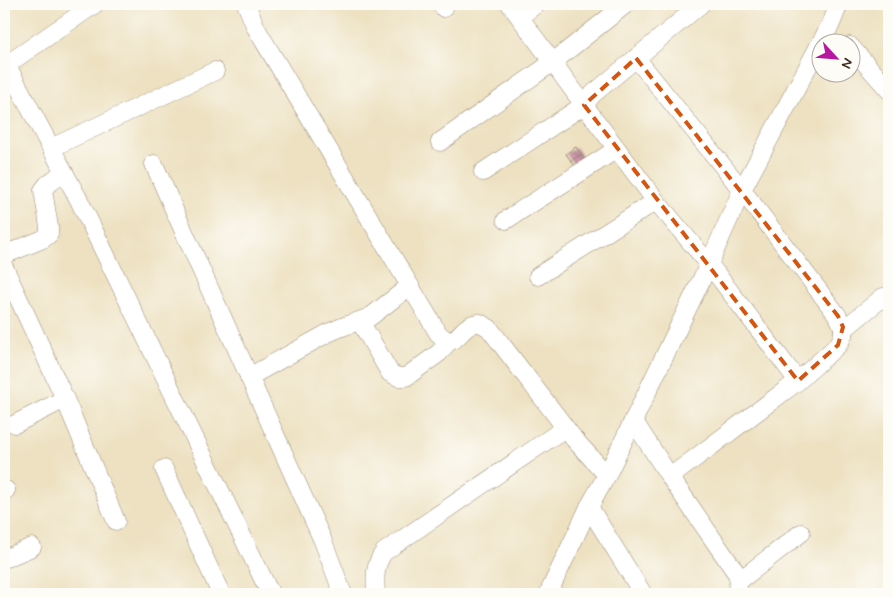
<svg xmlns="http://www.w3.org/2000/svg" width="893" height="598" font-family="Mynerve,sans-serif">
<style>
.building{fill:url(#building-cross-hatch)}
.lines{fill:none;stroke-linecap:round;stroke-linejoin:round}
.minor-casing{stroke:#948670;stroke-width:19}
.minor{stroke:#fff;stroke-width:18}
.marked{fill:none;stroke:#d7540e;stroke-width:4;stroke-dasharray:10 6;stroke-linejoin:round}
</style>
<defs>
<pattern id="building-cross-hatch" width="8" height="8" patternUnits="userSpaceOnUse" patternTransform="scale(1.25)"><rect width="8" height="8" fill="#cb9aa9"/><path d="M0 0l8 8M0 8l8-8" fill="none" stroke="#a67e89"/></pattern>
</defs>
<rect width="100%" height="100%" fill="#fdfcf7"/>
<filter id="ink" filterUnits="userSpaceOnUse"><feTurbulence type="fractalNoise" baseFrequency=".02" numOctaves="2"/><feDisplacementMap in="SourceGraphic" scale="10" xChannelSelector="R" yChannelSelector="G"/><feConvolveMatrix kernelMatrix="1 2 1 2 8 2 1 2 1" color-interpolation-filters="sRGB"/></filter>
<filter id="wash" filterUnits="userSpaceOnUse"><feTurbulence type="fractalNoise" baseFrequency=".0096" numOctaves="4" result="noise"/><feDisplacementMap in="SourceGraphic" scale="20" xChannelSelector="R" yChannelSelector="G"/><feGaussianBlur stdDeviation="1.12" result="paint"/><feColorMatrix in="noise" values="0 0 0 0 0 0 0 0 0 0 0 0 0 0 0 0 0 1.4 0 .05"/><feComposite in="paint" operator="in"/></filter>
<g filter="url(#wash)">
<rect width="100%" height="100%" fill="#ede1c1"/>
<g id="blocks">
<!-- building -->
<polygon class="building" points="576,147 586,162 577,169 566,154"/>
</g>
</g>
<g filter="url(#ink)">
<use href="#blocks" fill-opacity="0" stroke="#948670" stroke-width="1"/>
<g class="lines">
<defs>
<g id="minor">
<polyline points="441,4 444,8"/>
<polyline points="510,4 584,105 656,201 709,264 798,381"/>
<path d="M247,6L256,28L438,333C455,352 457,331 471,325C474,323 477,323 480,323L489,328L574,439L607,475"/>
<polyline points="520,17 536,4"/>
<polyline points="821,42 831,24 839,4"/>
<polyline points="850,46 889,90"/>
<polyline points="4,60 79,200 266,585 271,594"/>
<polyline points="6,65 95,4"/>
<polyline points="440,142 553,62 626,4"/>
<polyline points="51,148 215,71"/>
<polyline points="154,164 172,205 323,541 343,594"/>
<polyline points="483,172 584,105 593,94 701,4"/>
<polyline points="506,220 617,149"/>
<polyline points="4,255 43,239 49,234 49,227 43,190 47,185 64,172"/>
<polyline points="4,267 65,399 116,521"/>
<polyline points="538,276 656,201"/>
<polyline points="360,321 390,373 398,377 406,377 439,353 449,341"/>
<polyline points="843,330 883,297"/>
<polyline points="249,377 328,333 342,327 370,317 410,286"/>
<polyline points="633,420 670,477 798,381 838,345 843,336 843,327 838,316 742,190 636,58"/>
<polyline points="15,424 65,399"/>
<polyline points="164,469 221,594"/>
<polyline points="670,477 737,574 739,581 736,594"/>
<polyline points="4,491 6,490"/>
<polyline points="589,507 643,594"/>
<polyline points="4,559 32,547"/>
<polyline points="739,581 801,533"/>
<path d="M376,594C375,579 374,565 384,552L565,428"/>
<polyline points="548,594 589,507 607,475 709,264 742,190 820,44"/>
</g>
</defs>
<!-- minor casing -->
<use href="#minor" class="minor-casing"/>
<!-- minor -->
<use href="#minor" class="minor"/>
</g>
</g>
<!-- marked area -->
<path class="marked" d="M636,58L838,316L843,327L838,345L798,381L584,105Z"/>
<!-- margin -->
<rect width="893" height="598" fill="none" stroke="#fdfcf7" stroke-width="20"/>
<!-- north arrow -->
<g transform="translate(836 58) rotate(116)"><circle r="24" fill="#fdfcf7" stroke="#afa8a0"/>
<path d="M0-4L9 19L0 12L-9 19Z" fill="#b5179e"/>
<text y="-8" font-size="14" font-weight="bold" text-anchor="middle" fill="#3b2a1e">N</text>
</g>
</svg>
